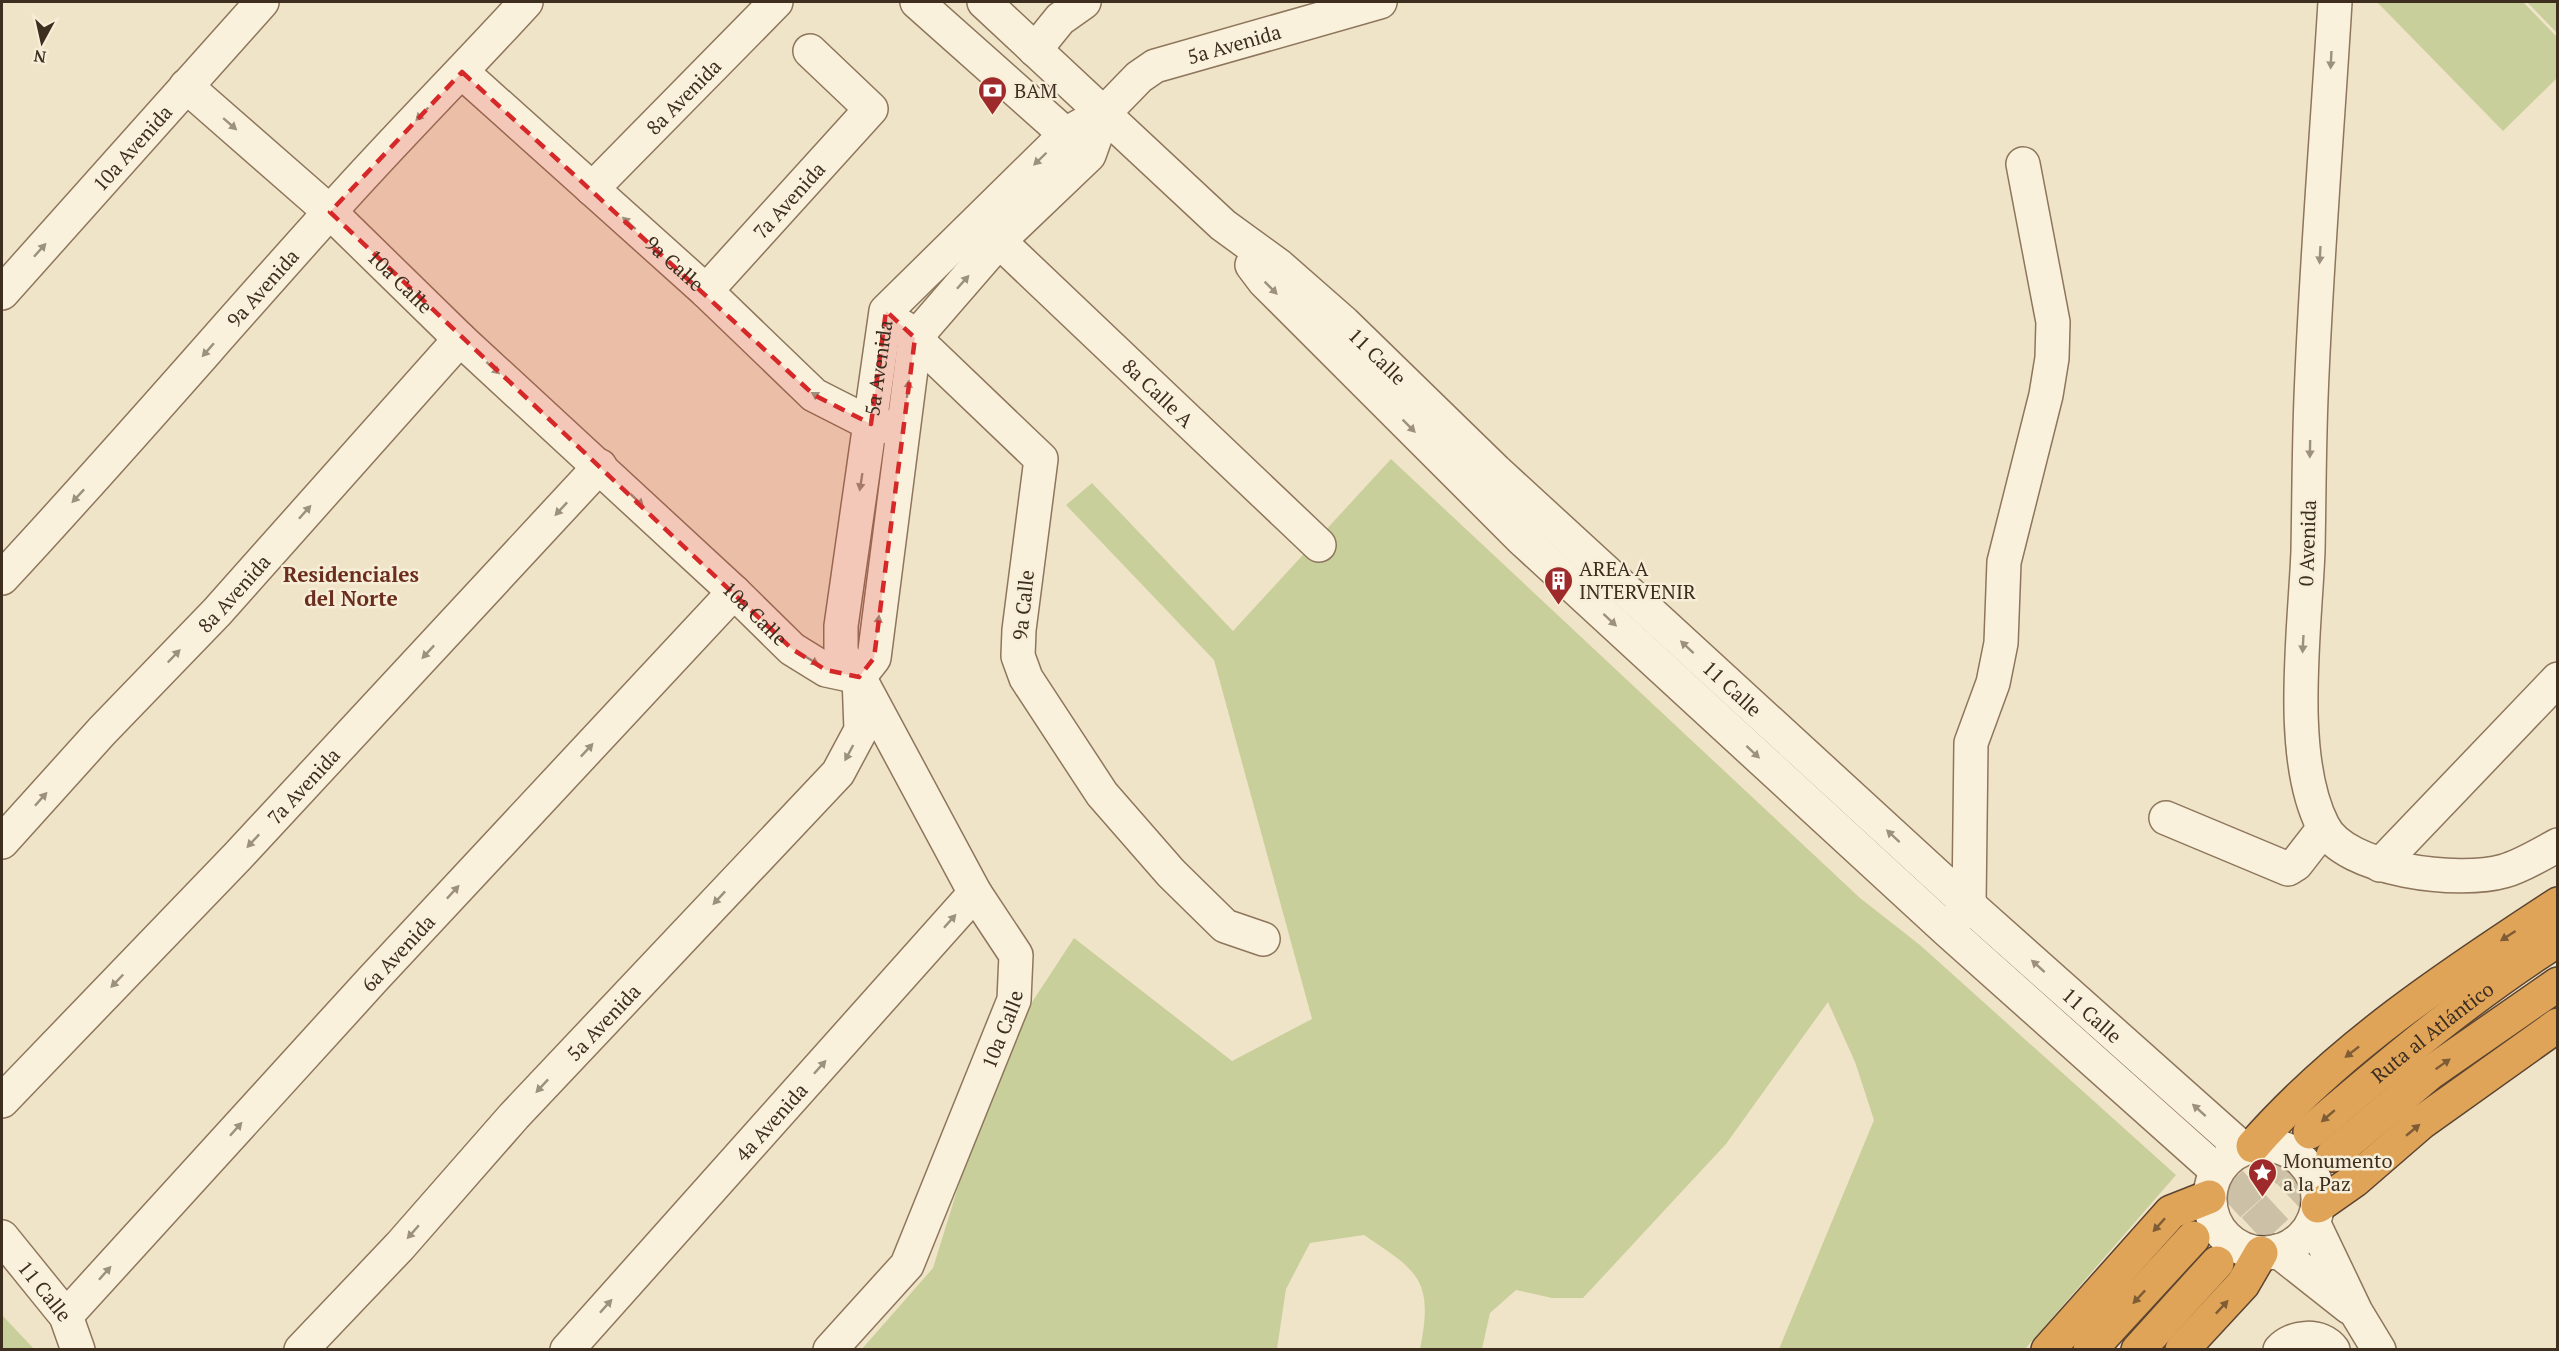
<svg xmlns="http://www.w3.org/2000/svg" width="2559" height="1351" font-family="'PT Serif',serif">
<style>
.green{fill:#c9cf9b}
.lines{fill:none;stroke-linecap:round;stroke-linejoin:round}
.highway-tunnel{stroke:#ccc0a6;stroke-width:33;stroke-dasharray:33 16;stroke-linecap:butt}
.minor-casing{stroke:#8d765c;stroke-width:36}
.highway-casing{stroke:#5b4430;stroke-width:36}
.minor{stroke:#faf1dc;stroke-width:33}
.highway{stroke:#e0a458;stroke-width:33}
.oneway{fill:#9c907e}
.oneway2{fill:#7e5d36}
.marked{fill:#d62828;fill-opacity:0.2;stroke:#d62828;stroke-width:4.5;stroke-dasharray:12 8;stroke-linejoin:round}
.labels{text-anchor:middle;dominant-baseline:central;stroke-width:5;stroke-linejoin:round;paint-order:stroke}
.street-label{font-size:20px;fill:#3d2e20;stroke:#f7eed8}
.poi-label{font-size:20px;fill:#3d2e20;stroke:#f7eed8;text-anchor:start}
.neighbourhood-label{font-size:21px;font-weight:bold;fill:#6b2e1e;stroke:#f7eed8}
</style>
<rect width="100%" height="100%" fill="#f0e4c8"/>
<!-- green -->
<g class="green">
<polygon points="2377,2 2523,2 2557,37 2557,78 2503,131"/>
<polygon points="2527,2 2557,2 2557,33"/>
<path d="M1391,459L1860,898L1920,945L2176,1175L2025,1349H1779L1874,1120L1855,1062L1828,1002L1726,1144L1583,1298H1552L1516,1290L1490,1313L1482,1349H1420C1434,1280 1418,1271 1364,1235L1310,1243L1286,1289L1277,1349L861,1350L933,1268L1000,1051L1074,938L1232,1061L1312,1019L1214,660L1066,505L1092,483L1233,631Z"/>
<polygon points="2,1315 34,1349 2,1349"/>
</g>
<g class="lines">
<!-- highway-tunnel -->
<g class="highway-tunnel">
<polyline points="2193,1238 2310,1132"/>
<polyline points="2217,1263 2333,1155"/>
</g>
<defs>
<g id="minor">
<polyline points="917,2 1081,148"/>
<path id="s1" d="M984,2L1223,225L1278,265L1344,323L1496,471L1969,905L2243,1149"/>
<path d="M2335,2C2327,134 2316,266 2311,398C2309,449 2309,500 2308,551C2305,629 2287,756 2323,826C2345,871 2460,884 2504,871C2522,866 2541,854 2558,845"/>
<polyline points="1035,50 1060,19 1084,2"/>
<path id="s2" d="M462,72L706,291L814,395L871,424L889,427"/>
<path id="s3" d="M186,86L330,212L460,339L734,592L792,649L826,670L859,677"/>
<path id="s4" d="M592,189L776,2"/>
<path id="s5" d="M999,241L1319,545"/>
<polyline points="1252,265 1264,281 1522,539 1947,930 2217,1171"/>
<path id="s6" d="M706,291L871,109L810,51"/>
<path id="s7" d="M2,293L262,2"/>
<polyline points="903,327 1041,459 1019,630 1018,656 1026,678 1102,794 1171,873 1225,926 1263,939"/>
<path id="s8" d="M2,578C113,459 219,335 328,214C392,142 461,73 526,2"/>
<polyline points="2166,818 2288,869 2296,864 2324,828"/>
<path id="s9" d="M2,842L102,731L217,612L460,339"/>
<polyline points="2380,865 2558,679"/>
<polyline points="1960,915 1969,905 1971,743 1993,683 2001,643 2004,562 2046,395 2052,358 2053,322 2023,164"/>
<path id="s10" d="M2,1101L237,857L600,466"/>
<circle cx="2264" cy="1199" r="54"/>
<polyline points="2313,1222 2356,1312 2379,1350"/>
<path id="s11" d="M2,1237L66,1316L78,1350"/>
<polyline points="2278,1251 2349,1307"/>
<path id="s12" d="M66,1316L373,979L734,592"/>
<path id="s13" d="M301,1350L400,1246L514,1116L838,773L861,730L859,677L874,658L915,338L999,241L1089,155L1104,113"/>
<path id="s14" d="M567,1350L975,893"/>
<path id="s15" d="M830,1350L907,1265L1014,1000L1016,955L975,893L859,677L841,654V626L886,311L1067,133L1104,113L1139,77L1155,66L1380,2"/>
<path d="M2280,1350C2292,1336 2321,1333 2333,1350"/>
</g>
<g id="highway">
<path id="s16" d="M2310,1132C2389,1064 2470,996 2558,940"/>
<path d="M2253,1146C2339,1048 2449,975 2558,904"/>
<polyline points="2333,1155 2430,1073 2558,984"/>
<polyline points="2318,1206 2355,1180 2422,1122 2558,1025"/>
<polyline points="2048,1350 2171,1212 2209,1197"/>
<polyline points="2090,1350 2193,1238"/>
<polyline points="2138,1350 2217,1263"/>
<polyline points="2182,1350 2243,1284 2261,1253"/>
</g>
</defs>
<!-- minor casing -->
<use href="#minor" class="minor-casing"/>
<!-- highway casing -->
<use href="#highway" class="highway-casing"/>
<!-- minor -->
<use href="#minor" class="minor"/>
<!-- highway -->
<use href="#highway" class="highway"/>
</g>
<!-- one-way arrows -->
<defs><path id="oneway-solid" d="M-6-.8H1V-3.2L6.5 0L1 3.2V.8H-6Z" transform="scale(1.5)"/></defs>
<g class="oneway">
<use href="#oneway-solid" transform="translate(2331 60) rotate(93)"/>
<use href="#oneway-solid" transform="translate(422 114) rotate(134)"/>
<use href="#oneway-solid" transform="translate(230 124) rotate(41)"/>
<use href="#oneway-solid" transform="translate(1040 159) rotate(136)"/>
<use href="#oneway-solid" transform="translate(629 223) rotate(-138)"/>
<use href="#oneway-solid" transform="translate(40 250) rotate(-48)"/>
<use href="#oneway-solid" transform="translate(2320 255) rotate(93)"/>
<use href="#oneway-solid" transform="translate(963 282) rotate(-48)"/>
<use href="#oneway-solid" transform="translate(1271 288) rotate(45)"/>
<use href="#oneway-solid" transform="translate(208 350) rotate(131)"/>
<use href="#oneway-solid" transform="translate(493 368) rotate(42)"/>
<use href="#oneway-solid" transform="translate(908 389) rotate(-83)"/>
<use href="#oneway-solid" transform="translate(819 397) rotate(-149)"/>
<use href="#oneway-solid" transform="translate(1409 426) rotate(45)"/>
<use href="#oneway-solid" transform="translate(2310 449) rotate(91)"/>
<use href="#oneway-solid" transform="translate(861 482) rotate(99)"/>
<use href="#oneway-solid" transform="translate(78 496) rotate(133)"/>
<use href="#oneway-solid" transform="translate(637 500) rotate(43)"/>
<use href="#oneway-solid" transform="translate(561 509) rotate(133)"/>
<use href="#oneway-solid" transform="translate(305 512) rotate(-48)"/>
<use href="#oneway-solid" transform="translate(1610 620) rotate(43)"/>
<use href="#oneway-solid" transform="translate(878 624) rotate(-83)"/>
<use href="#oneway-solid" transform="translate(2303 644) rotate(93)"/>
<use href="#oneway-solid" transform="translate(1687 647) rotate(-137)"/>
<use href="#oneway-solid" transform="translate(428 652) rotate(133)"/>
<use href="#oneway-solid" transform="translate(174 656) rotate(-46)"/>
<use href="#oneway-solid" transform="translate(811 660) rotate(31)"/>
<use href="#oneway-solid" transform="translate(587 750) rotate(-47)"/>
<use href="#oneway-solid" transform="translate(1753 752) rotate(43)"/>
<use href="#oneway-solid" transform="translate(849 753) rotate(118)"/>
<use href="#oneway-solid" transform="translate(41 799) rotate(-48)"/>
<use href="#oneway-solid" transform="translate(1893 836) rotate(-137)"/>
<use href="#oneway-solid" transform="translate(253 841) rotate(133)"/>
<use href="#oneway-solid" transform="translate(453 892) rotate(-47)"/>
<use href="#oneway-solid" transform="translate(719 898) rotate(133)"/>
<use href="#oneway-solid" transform="translate(950 921) rotate(-48)"/>
<use href="#oneway-solid" transform="translate(2038 966) rotate(-138)"/>
<use href="#oneway-solid" transform="translate(117 981) rotate(134)"/>
<use href="#oneway-solid" transform="translate(820 1067) rotate(-48)"/>
<use href="#oneway-solid" transform="translate(542 1086) rotate(133)"/>
<use href="#oneway-solid" transform="translate(2199 1110) rotate(-138)"/>
<use href="#oneway-solid" transform="translate(236 1129) rotate(-48)"/>
<use href="#oneway-solid" transform="translate(413 1232) rotate(131)"/>
<use href="#oneway-solid" transform="translate(105 1273) rotate(-48)"/>
<use href="#oneway-solid" transform="translate(606 1306) rotate(-48)"/>
</g>
<g class="oneway2">
<use href="#oneway-solid" transform="translate(2508 936) rotate(147)"/>
<use href="#oneway-solid" transform="translate(2352 1052) rotate(142)"/>
<use href="#oneway-solid" transform="translate(2443 1064) rotate(-35)"/>
<use href="#oneway-solid" transform="translate(2328 1116) rotate(139)"/>
<use href="#oneway-solid" transform="translate(2413 1130) rotate(-40)"/>
<use href="#oneway-solid" transform="translate(2159 1225) rotate(132)"/>
<use href="#oneway-solid" transform="translate(2139 1297) rotate(133)"/>
<use href="#oneway-solid" transform="translate(2222 1307) rotate(-47)"/>
</g>
<!-- marked area -->
<path class="marked" d="M462,72L814,395L871,424L886,311L915,338L874,658L859,677L826,670L792,649L330,212Z"/>
<!-- icons -->
<defs>
<symbol id="bank-pin" viewBox="-11 -11 22 30"><path d="M0 17L-7.5 6A9.5 9.5 0 1 1 7.5 6Z" fill="#9e2a2b" stroke="#f7eed8"/><path d="M-6-4H6V4H-6ZM0-2.3a2.3 2.3 0 1 0 0 4.6a2.3 2.3 0 1 0 0-4.6Z" fill="#fff"/></symbol>
<symbol id="building-pin" viewBox="-11 -11 22 30"><path d="M0 17L-7.5 6A9.5 9.5 0 1 1 7.5 6Z" fill="#9e2a2b" stroke="#f7eed8"/><path d="M-4-6H4V6H1V3H-1V6H-4ZM-2.5-4.3h1.7v1.8h-1.7ZM.8-4.3h1.7v1.8H.8ZM-2.5-1h1.7V.8h-1.7ZM.8-1h1.7V.8H.8Z" fill="#fff"/></symbol>
<symbol id="sight-pin" viewBox="-11 -11 22 30"><path d="M0 17L-7.5 6A9.5 9.5 0 1 1 7.5 6Z" fill="#9e2a2b" stroke="#f7eed8"/><path d="M0-6L1.8-2.2L6-1.7L2.9 1.2L3.7 5.4L0 3.3L-3.7 5.4L-2.9 1.2L-6-1.7L-1.8-2.2Z" fill="#fff"/></symbol>
</defs>
<g fill-rule="evenodd">
<use href="#bank-pin" x="976" y="74" width="33" height="45"/>
<use href="#building-pin" x="1542" y="564" width="33" height="45"/>
<use href="#sight-pin" x="2246" y="1156" width="33" height="45"/>
</g>
<g class="labels">
<!-- street labels -->
<g class="street-label">
<text stroke="none"><textPath href="#s15" startOffset="1588">5a Avenida</textPath></text>
<text stroke="none"><textPath href="#s4" startOffset="130">8a Avenida</textPath></text>
<text stroke="none"><textPath href="#s7" startOffset="195">10a Avenida</textPath></text>
<text stroke="none"><textPath href="#s6" startOffset="123">7a Avenida</textPath></text>
<text stroke="none"><textPath href="#s2" startOffset="286">9a Calle</textPath></text>
<text stroke="none"><textPath href="#s3" startOffset="290">10a Calle</textPath></text>
<text stroke="none"><textPath href="#s8" startOffset="390">9a Avenida</textPath></text>
<text stroke="none"><textPath href="#s1" startOffset="530">11 Calle</textPath></text>
<text stroke="none"><textPath href="#s15" startOffset="1083">5a Avenida</textPath></text>
<text stroke="none"><textPath href="#s5" startOffset="220">8a Calle A</textPath></text>
<text transform="translate(2307 543) rotate(-88)">0 Avenida</text>
<text stroke="none"><textPath href="#s9" startOffset="340">8a Avenida</textPath></text>
<text transform="translate(1023 605) rotate(-84)">9a Calle</text>
<text stroke="none"><textPath href="#s3" startOffset="776">10a Calle</textPath></text>
<text stroke="none"><textPath href="#s1" startOffset="1016">11 Calle</textPath></text>
<text stroke="none"><textPath href="#s10" startOffset="436">7a Avenida</textPath></text>
<text stroke="none"><textPath href="#s12" startOffset="492">6a Avenida</textPath></text>
<text stroke="none"><textPath href="#s1" startOffset="1502">11 Calle</textPath></text>
<text stroke="none"><textPath href="#s13" startOffset="446">5a Avenida</textPath></text>
<text stroke="none"><textPath href="#s15" startOffset="369">10a Calle</textPath></text>
<text stroke="none"><textPath href="#s16" startOffset="158">Ruta al Atlántico</textPath></text>
<text stroke="none"><textPath href="#s14" startOffset="306">4a Avenida</textPath></text>
<text stroke="none"><textPath href="#s11" startOffset="69">11 Calle</textPath></text>
</g>
<!-- poi labels -->
<g class="poi-label">
<text x="1014" y="90">BAM</text>
<text x="1579" y="568">AREA A<tspan x="1579" dy="23">INTERVENIR</tspan></text>
<text x="2283" y="1160">Monumento<tspan x="2283" dy="23">a la Paz</tspan></text>
</g>
<!-- neighbourhood labels -->
<g class="neighbourhood-label">
<text x="351" y="574">Residenciales<tspan x="351" dy="24">del Norte</tspan></text>
</g>
</g>
<!-- border -->
<rect width="2559" height="1351" fill="none" stroke="#3d2e20" stroke-width="6"/>
<!-- north arrow -->
<g transform="translate(42 42) rotate(188)" stroke="#f7eed8" stroke-width="4.5" paint-order="stroke">
<path d="M0-4.5L10 22L0 15L-10 22Z" fill="#3d2e20"/>
<text y="-9" font-size="16" font-weight="bold" text-anchor="middle" fill="#3d2e20">N</text>
</g>
</svg>
